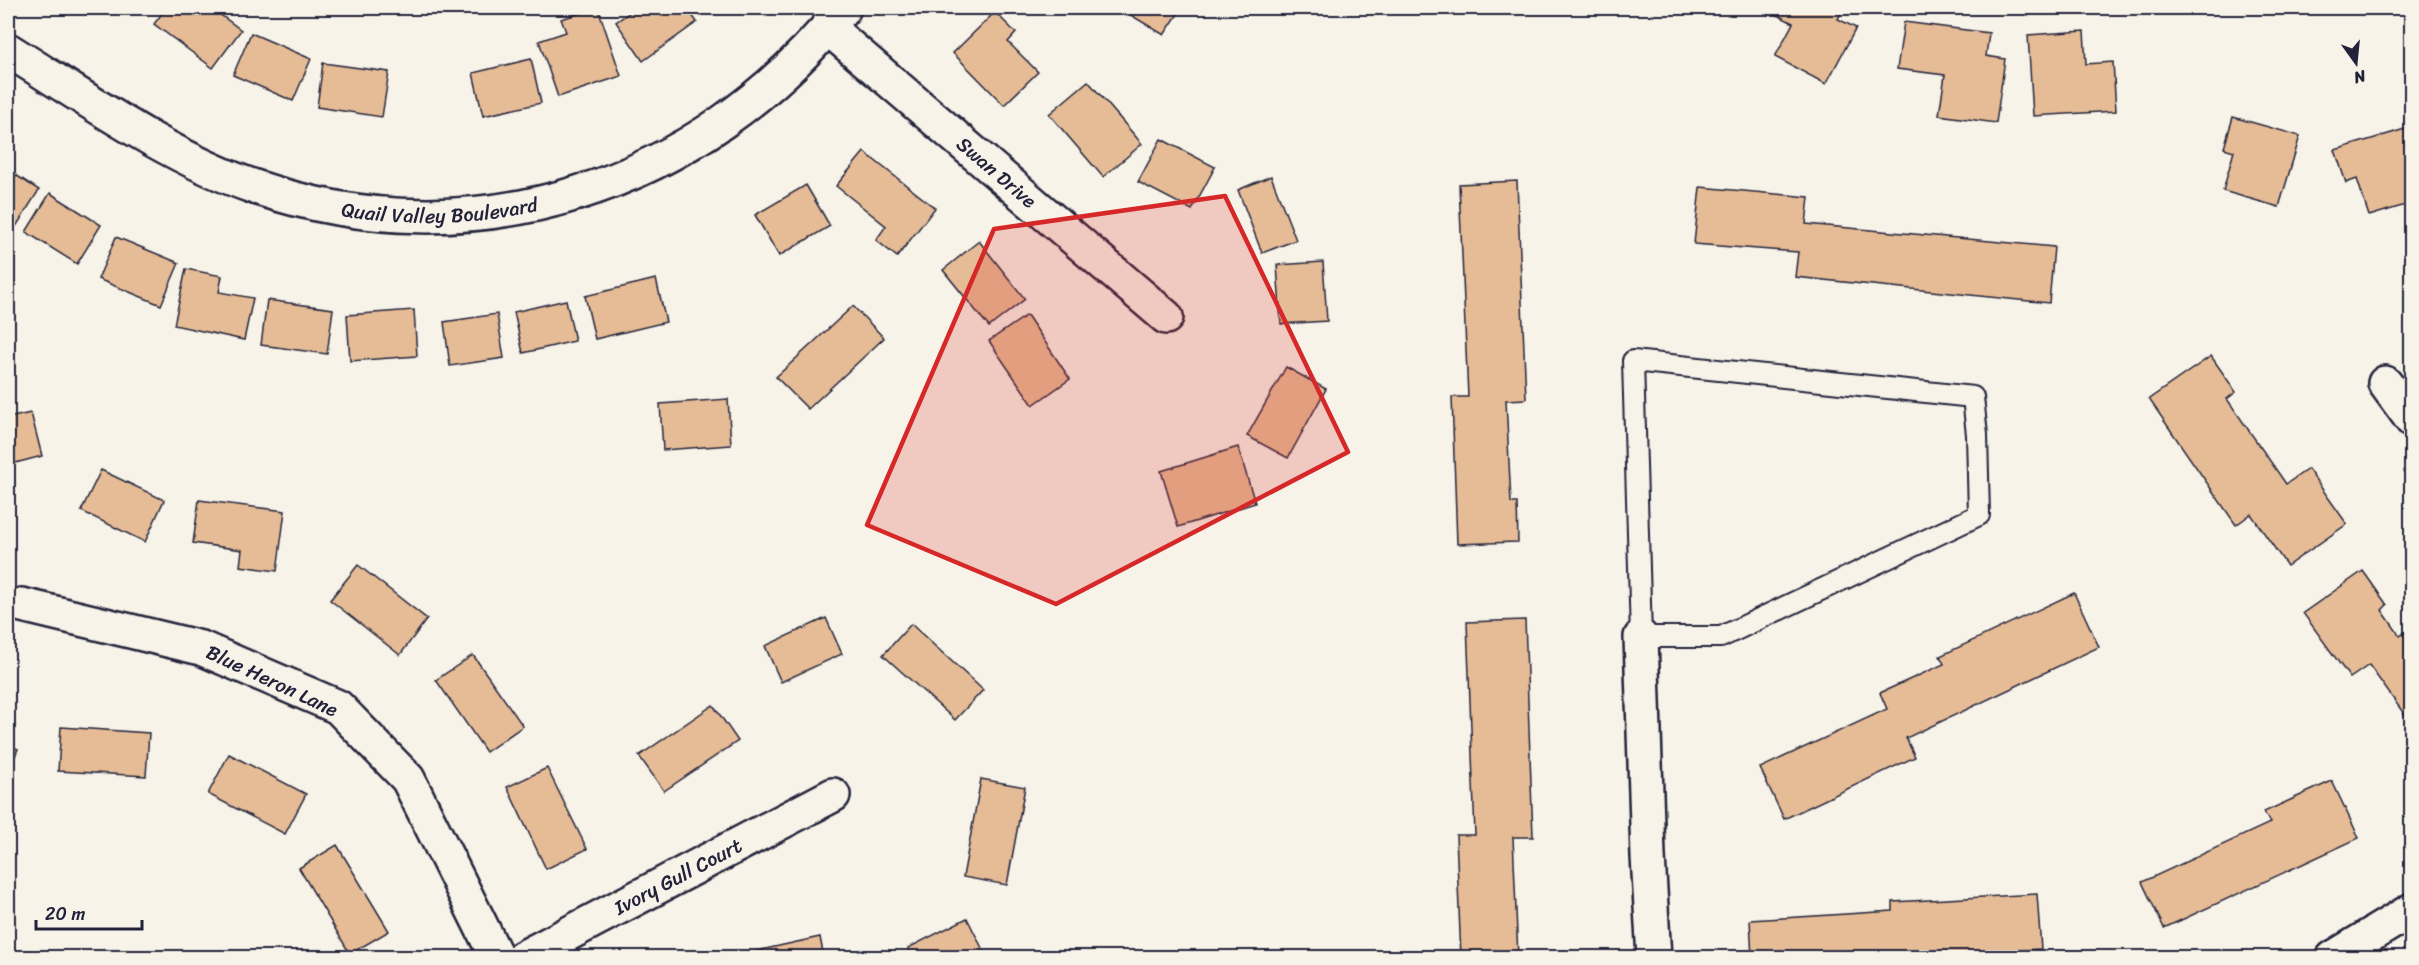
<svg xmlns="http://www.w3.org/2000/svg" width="2419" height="965" font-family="Sriracha,sans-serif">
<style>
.building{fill:#e6bc96;stroke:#22223b;stroke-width:1.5}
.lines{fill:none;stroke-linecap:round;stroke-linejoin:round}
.service-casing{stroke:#22223b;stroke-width:24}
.minor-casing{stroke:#22223b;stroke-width:38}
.tertiary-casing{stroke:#22223b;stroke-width:38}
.service{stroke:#f7f3e8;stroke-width:20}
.minor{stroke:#f7f3e8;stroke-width:33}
.tertiary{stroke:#f7f3e8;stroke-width:33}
.marked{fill:#d62828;fill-opacity:0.2;stroke:#d62828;stroke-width:4.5;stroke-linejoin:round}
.labels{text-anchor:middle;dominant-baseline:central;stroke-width:4.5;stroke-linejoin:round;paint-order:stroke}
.street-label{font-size:20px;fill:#22223b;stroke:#f7f3e8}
</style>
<rect width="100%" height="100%" fill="#f7f3e8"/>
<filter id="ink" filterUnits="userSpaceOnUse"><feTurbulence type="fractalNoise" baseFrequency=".0167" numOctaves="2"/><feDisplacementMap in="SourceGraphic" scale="12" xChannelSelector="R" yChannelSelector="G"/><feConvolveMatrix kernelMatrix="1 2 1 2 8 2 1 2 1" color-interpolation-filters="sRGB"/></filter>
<g filter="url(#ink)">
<!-- building -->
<g class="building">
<polygon points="166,8 211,8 241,30 213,68 154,24"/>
<polygon points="598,8 621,76 558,97 539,41 566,32 561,19"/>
<polygon points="636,8 687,8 697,22 643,61 616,22"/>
<polygon points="1119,8 1182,8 1164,35"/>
<polygon points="1764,8 1844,8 1838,19 1856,28 1826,84 1775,57 1793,23"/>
<polygon points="995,12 1016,33 1008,42 1038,72 1004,105 953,53"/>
<polygon points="1904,22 1989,33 1986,56 2005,59 1996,123 1939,115 1945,75 1897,69"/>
<polygon points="2084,31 2086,64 2113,62 2116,111 2033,116 2028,35"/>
<polygon points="251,33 311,59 293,101 233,75"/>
<polygon points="531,59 541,103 483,116 473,73"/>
<polygon points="323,63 389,72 382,117 317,107"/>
<polygon points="1088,81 1142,144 1103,177 1049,114"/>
<polygon points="2233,117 2300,136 2279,207 2223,191 2234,151 2224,148"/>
<polygon points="2405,129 2412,150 2412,203 2369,216 2357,179 2346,183 2335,150"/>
<polygon points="1161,139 1215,167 1192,210 1138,182"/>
<polygon points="864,152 935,208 897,257 876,240 886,226 836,186"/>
<polygon points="8,170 39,190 12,233 8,230"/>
<polygon points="1271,176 1296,240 1262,253 1238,190"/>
<polygon points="1517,181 1526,399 1506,400 1511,503 1517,503 1518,542 1457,544 1452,397 1468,397 1459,184"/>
<polygon points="806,185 830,226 779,256 755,215"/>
<polygon points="1700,187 1809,197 1806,224 2054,247 2049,303 1795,277 1798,252 1694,244"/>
<polygon points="50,193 101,225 77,264 26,232"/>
<polygon points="116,237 179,263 161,305 98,279"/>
<polygon points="979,241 1025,299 989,327 943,270"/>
<polygon points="1323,262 1327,321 1281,324 1277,265"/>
<polygon points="186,269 222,276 219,292 253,298 244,340 174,325"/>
<polygon points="656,279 666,322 595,339 585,296"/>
<polygon points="267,300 333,309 327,354 261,345"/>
<polygon points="566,300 575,341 523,353 514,312"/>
<polygon points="853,306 884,338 808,409 776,377"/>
<polygon points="414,310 417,356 350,361 347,315"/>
<polygon points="497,314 504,358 450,366 444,322"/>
<polygon points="1027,315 1070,379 1033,405 989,341"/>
<polygon points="2211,356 2236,392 2227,399 2286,484 2308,469 2347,524 2287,566 2251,514 2236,525 2149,399"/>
<polygon points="1286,367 1326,389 1288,458 1247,436"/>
<polygon points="728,399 731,445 663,450 660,404"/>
<polygon points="31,413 42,456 8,465 8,418"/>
<polygon points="1238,447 1255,503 1178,527 1161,471"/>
<polygon points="101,470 164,500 145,542 81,511"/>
<polygon points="199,500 285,511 277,571 240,566 242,550 193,543"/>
<polygon points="358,565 427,619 400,655 330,600"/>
<polygon points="2363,571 2387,605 2382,610 2400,636 2412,627 2412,725 2369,665 2350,678 2303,613"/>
<polygon points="2074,593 2099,647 1906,738 1915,757 1784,819 1760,768 1887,709 1880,693 1944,664 1940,656"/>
<polygon points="826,618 842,654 781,682 765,646"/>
<polygon points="1525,620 1533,837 1513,837 1518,958 1461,958 1456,835 1475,835 1467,622"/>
<polygon points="911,624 983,690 955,720 883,655"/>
<polygon points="473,655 523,726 486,752 436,680"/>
<polygon points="713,705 738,741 664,791 639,756"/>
<polygon points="61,727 149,733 146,776 58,771"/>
<polygon points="8,745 18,749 8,773"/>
<polygon points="229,754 306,794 285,834 208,794"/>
<polygon points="547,768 587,849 546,869 507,787"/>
<polygon points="981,779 1025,787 1007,885 963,877"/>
<polygon points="2332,781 2359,838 2164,928 2142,882 2270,823 2264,812"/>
<polygon points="337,845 389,931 350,954 299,868"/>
<polygon points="2037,894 2041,949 1906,958 1752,958 1750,920 1893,911 1893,902"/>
<polygon points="967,918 987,958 912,958 908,948"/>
<polygon points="820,937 824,958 753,958 752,952"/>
</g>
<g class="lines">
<defs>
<polygon id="service" points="1633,361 1973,397 1977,435 1979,515 1721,637 1641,637"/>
<g id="minor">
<path id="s1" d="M828,28L1166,317"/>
<polyline points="2385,383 2412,420"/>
<polyline points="22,605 201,648 338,707 408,779 497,958"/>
<polyline points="1641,637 1648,856 1654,958"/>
<path id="s2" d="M522,958L833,795"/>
</g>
<g id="tertiary">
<path id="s3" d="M8,50C85,98 170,158 255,187C476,262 700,187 844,8"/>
<polyline points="2333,958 2412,910"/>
</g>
</defs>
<!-- service casing -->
<use href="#service" class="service-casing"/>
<!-- minor casing -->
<use href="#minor" class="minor-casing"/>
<!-- tertiary casing -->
<use href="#tertiary" class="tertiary-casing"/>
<!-- service -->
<use href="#service" class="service"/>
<!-- minor -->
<use href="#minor" class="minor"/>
<!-- tertiary -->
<use href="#tertiary" class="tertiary"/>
</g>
</g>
<!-- marked area -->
<path class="marked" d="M1225,196L1348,452L1056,604L867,525L994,229Z"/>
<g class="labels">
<!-- street labels -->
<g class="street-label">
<text stroke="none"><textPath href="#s1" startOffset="222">Swan Drive</textPath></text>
<text stroke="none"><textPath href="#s3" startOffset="471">Quail Valley Boulevard</textPath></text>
<text transform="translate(272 681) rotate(25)">Blue Heron Lane</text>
<text stroke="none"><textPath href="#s2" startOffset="176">Ivory Gull Court</textPath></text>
</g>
</g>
<!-- margin -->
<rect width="2419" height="965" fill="none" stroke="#f7f3e8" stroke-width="30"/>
<rect x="15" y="15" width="2389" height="935" fill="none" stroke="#22223b" stroke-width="2" filter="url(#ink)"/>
<!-- north arrow -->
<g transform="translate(2356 63) rotate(165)" stroke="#f7f3e8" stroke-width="4.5" paint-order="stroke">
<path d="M0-4.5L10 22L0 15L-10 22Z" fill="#22223b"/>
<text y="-9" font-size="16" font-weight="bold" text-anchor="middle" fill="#22223b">N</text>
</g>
<!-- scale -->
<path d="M36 920v9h106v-9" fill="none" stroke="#22223b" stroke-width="3"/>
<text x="45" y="920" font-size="18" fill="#22223b" stroke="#f7f3e8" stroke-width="4.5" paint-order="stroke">20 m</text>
</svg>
